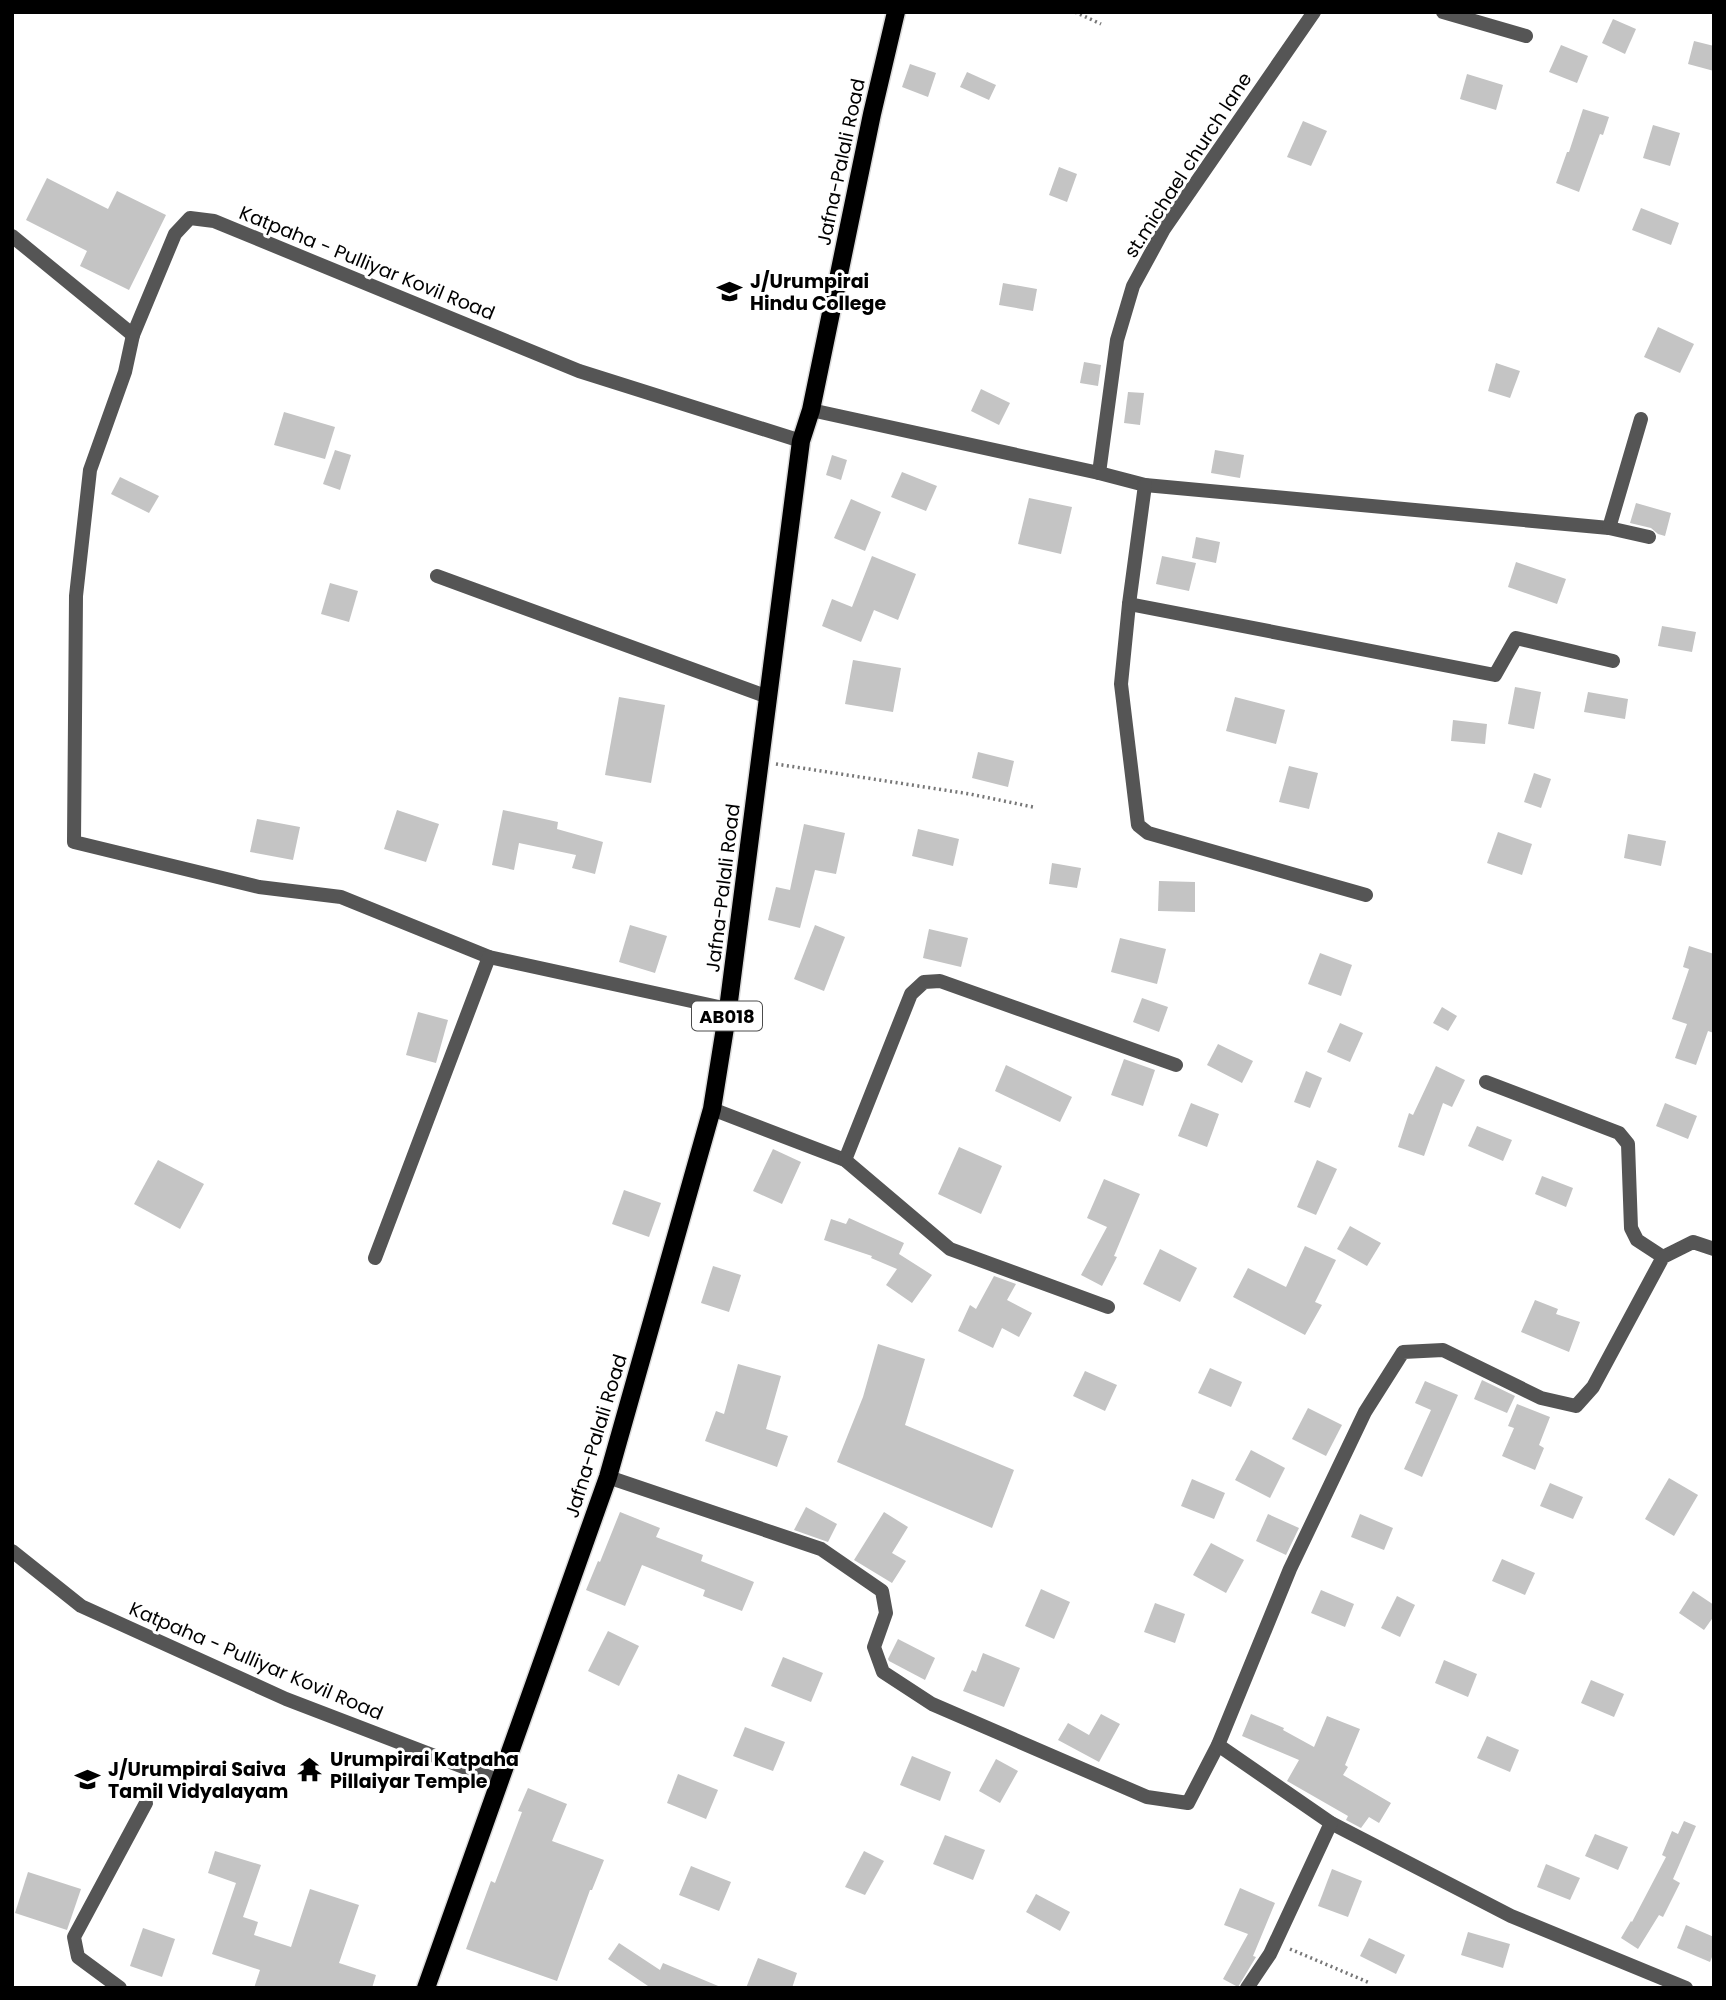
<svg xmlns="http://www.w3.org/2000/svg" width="1726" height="2000" font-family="Poppins,sans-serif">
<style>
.building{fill:#c4c4c4}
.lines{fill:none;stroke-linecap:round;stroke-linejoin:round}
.primary-casing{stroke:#dbdbdb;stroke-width:21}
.path{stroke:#777;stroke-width:3.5;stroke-dasharray:2 3.5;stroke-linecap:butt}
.minor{stroke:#555;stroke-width:14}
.primary{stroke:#000;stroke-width:18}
.labels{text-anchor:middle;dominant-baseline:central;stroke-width:6;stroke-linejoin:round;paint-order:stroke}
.shield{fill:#fff;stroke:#4c4c4c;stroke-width:2}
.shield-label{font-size:18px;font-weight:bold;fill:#000}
.street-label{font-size:19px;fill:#000;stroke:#fff}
.poi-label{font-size:19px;font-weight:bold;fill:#000;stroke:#fff;text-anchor:start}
</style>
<rect width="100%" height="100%" fill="#fff"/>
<!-- building -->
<g class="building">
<polygon points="1613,19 1636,29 1625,54 1602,43"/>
<polygon points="1694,41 1714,46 1714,71 1688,64"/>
<polygon points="1561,45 1588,56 1577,83 1549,72"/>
<polygon points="910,64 936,73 928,97 902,87"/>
<polygon points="967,72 996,85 989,100 960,87"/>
<polygon points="1467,74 1503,85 1496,110 1460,99"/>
<polygon points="1583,109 1609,117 1603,135 1600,134 1579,192 1556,183 1567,152 1569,152"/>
<polygon points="1303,121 1327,131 1311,166 1287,157"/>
<polygon points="1653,125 1680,133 1670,166 1643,158"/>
<polygon points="1059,167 1077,174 1067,202 1049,195"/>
<polygon points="47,178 108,209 117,191 166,215 129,290 80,266 87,251 26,220"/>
<polygon points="1641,208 1679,223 1671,245 1632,230"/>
<polygon points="1003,283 1037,289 1033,311 999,305"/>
<polygon points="1658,327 1694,344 1680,373 1644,357"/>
<polygon points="1084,362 1101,365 1098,386 1080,383"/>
<polygon points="1496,363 1520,371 1510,398 1488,391"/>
<polygon points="981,389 1010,403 999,425 971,411"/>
<polygon points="1128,392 1144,393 1140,425 1124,423"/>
<polygon points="284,412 335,427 325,459 274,445"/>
<polygon points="335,450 351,455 340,490 323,484"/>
<polygon points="1215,450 1244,455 1240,478 1211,473"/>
<polygon points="832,455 847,460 841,480 826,475"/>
<polygon points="902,472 937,486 926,511 891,497"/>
<polygon points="120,477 159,496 149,513 111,494"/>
<polygon points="1029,498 1072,507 1061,554 1018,544"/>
<polygon points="851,499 881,512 865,551 834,538"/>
<polygon points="1636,503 1671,513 1665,536 1658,534 1651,528 1630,523"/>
<polygon points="1196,537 1220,542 1216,563 1192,558"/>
<polygon points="872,556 916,574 898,620 874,610 861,642 822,626 832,599 852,607"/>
<polygon points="1162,556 1196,563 1189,591 1156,584"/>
<polygon points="1516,562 1566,579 1557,604 1508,587"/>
<polygon points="330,583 358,591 349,622 321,614"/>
<polygon points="1662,626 1696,632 1692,652 1658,646"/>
<polygon points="853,660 901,668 893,712 845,704"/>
<polygon points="1515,687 1541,692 1534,729 1508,724"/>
<polygon points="1588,692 1628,699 1625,719 1584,712"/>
<polygon points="619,697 665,705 651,783 605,775"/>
<polygon points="1235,697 1285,710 1276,744 1226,731"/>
<polygon points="1453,720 1487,724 1485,744 1451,741"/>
<polygon points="978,752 1014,761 1008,787 972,778"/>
<polygon points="1289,766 1318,773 1309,809 1279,802"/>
<polygon points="1534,773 1551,779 1541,808 1524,802"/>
<polygon points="397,810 439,824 426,862 384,849"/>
<polygon points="503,810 558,822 557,829 603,842 595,874 572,868 576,855 519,843 514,870 492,865"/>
<polygon points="257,819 300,827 293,860 250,852"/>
<polygon points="804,824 845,833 836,874 815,870 800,928 768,920 776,887 790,890"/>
<polygon points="918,829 959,839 953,866 912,856"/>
<polygon points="1498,832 1532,844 1522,875 1487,863"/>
<polygon points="1628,834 1666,841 1661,866 1624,858"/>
<polygon points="1052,863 1081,868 1077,888 1049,884"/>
<polygon points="1159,881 1195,882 1195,912 1158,911"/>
<polygon points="630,925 667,936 655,973 619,962"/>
<polygon points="815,925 845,937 824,991 794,979"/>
<polygon points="929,929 968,938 961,967 923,958"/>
<polygon points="1120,938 1166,949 1157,984 1111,972"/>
<polygon points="1689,946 1714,954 1714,1033 1708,1031 1696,1065 1675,1058 1687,1024 1672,1019 1689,969 1683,967"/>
<polygon points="1320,953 1352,965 1341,996 1308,984"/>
<polygon points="1142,998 1168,1007 1159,1032 1133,1022"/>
<polygon points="1442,1007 1457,1016 1448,1031 1433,1023"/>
<polygon points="418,1012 448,1020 436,1063 406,1055"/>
<polygon points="1340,1023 1363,1033 1350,1062 1327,1052"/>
<polygon points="1218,1044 1253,1061 1242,1083 1207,1065"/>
<polygon points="1124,1059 1155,1070 1143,1106 1111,1095"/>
<polygon points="1006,1065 1072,1097 1060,1122 995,1091"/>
<polygon points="1436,1066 1465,1080 1452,1107 1443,1103 1424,1156 1398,1147 1409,1113 1413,1115"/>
<polygon points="1306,1071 1322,1078 1310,1108 1294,1102"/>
<polygon points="1191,1103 1219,1114 1207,1147 1178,1136"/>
<polygon points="1665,1103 1697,1116 1688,1139 1656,1126"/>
<polygon points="1477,1126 1512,1140 1503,1161 1468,1146"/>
<polygon points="959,1147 1002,1166 981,1214 938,1194"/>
<polygon points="773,1149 801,1162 782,1204 753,1191"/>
<polygon points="158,1160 204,1184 180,1229 134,1204"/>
<polygon points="1317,1160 1337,1169 1316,1215 1297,1207"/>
<polygon points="1542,1176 1573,1188 1566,1207 1535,1194"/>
<polygon points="1104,1179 1140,1194 1114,1256 1117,1257 1102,1286 1081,1275 1107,1227 1087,1218"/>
<polygon points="624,1190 661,1203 649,1237 612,1224"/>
<polygon points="849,1218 904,1243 899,1254 932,1275 912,1303 886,1285 897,1269 871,1258 872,1256 824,1240 831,1219 846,1224"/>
<polygon points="1350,1226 1381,1243 1367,1266 1337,1249"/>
<polygon points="1305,1246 1336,1260 1315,1302 1322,1305 1305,1335 1233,1297 1248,1268 1286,1287"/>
<polygon points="1160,1249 1197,1268 1180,1302 1143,1284"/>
<polygon points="713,1266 741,1275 729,1312 701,1303"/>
<polygon points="994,1276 1016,1284 1007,1300 1032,1313 1019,1337 1002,1328 993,1348 958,1331 970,1305 976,1309"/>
<polygon points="1535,1300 1558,1309 1556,1314 1580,1322 1569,1352 1521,1332"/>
<polygon points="878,1344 925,1359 905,1425 1014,1470 992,1528 837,1462 863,1397"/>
<polygon points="738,1364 781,1376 766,1429 788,1436 777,1467 705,1441 716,1411 724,1414"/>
<polygon points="1210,1368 1242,1382 1231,1407 1198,1393"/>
<polygon points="1085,1371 1117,1385 1105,1411 1073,1396"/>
<polygon points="1482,1380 1515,1396 1507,1413 1474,1399"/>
<polygon points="1425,1381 1458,1395 1422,1477 1404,1469 1431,1410 1415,1403"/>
<polygon points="1517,1404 1550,1417 1539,1445 1544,1448 1535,1470 1502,1456 1514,1428 1508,1426"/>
<polygon points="1308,1408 1342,1425 1326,1456 1292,1439"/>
<polygon points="1251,1450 1285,1468 1270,1498 1235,1480"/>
<polygon points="1669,1478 1698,1495 1674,1536 1645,1519"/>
<polygon points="1192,1479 1225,1493 1214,1519 1181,1506"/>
<polygon points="1550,1483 1583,1497 1573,1519 1540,1506"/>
<polygon points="806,1507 837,1524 828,1542 794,1530"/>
<polygon points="620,1512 660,1528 656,1537 703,1555 701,1561 754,1582 742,1611 703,1596 705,1590 642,1565 625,1606 586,1590 598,1561 600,1562"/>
<polygon points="884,1512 908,1527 892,1553 906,1561 892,1583 854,1560"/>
<polygon points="1268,1514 1299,1528 1286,1555 1256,1541"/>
<polygon points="1360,1514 1393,1528 1384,1550 1351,1537"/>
<polygon points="1211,1543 1244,1560 1226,1593 1193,1575"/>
<polygon points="1502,1559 1535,1573 1525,1595 1492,1581"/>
<polygon points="1041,1589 1070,1602 1054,1639 1025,1626"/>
<polygon points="1321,1590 1354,1604 1345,1627 1311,1613"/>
<polygon points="1693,1591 1714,1605 1714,1616 1704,1630 1679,1613"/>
<polygon points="1397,1596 1415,1605 1400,1637 1381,1628"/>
<polygon points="1155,1603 1185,1614 1175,1643 1144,1632"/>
<polygon points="608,1631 639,1646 619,1686 588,1671"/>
<polygon points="898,1639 935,1658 925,1680 889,1661 888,1659"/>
<polygon points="983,1653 1020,1668 1004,1707 963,1691 972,1670 976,1672"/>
<polygon points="783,1657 823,1673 811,1702 771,1686"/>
<polygon points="1444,1660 1477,1674 1468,1697 1435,1683"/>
<polygon points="1591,1680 1624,1694 1614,1717 1581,1703"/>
<polygon points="1101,1714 1120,1724 1099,1762 1058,1740 1068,1723 1089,1735"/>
<polygon points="1251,1714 1284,1728 1283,1730 1314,1747 1327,1716 1360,1729 1345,1765 1348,1767 1343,1775 1391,1803 1379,1823 1369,1817 1361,1828 1346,1820 1348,1816 1287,1781 1299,1760 1242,1736"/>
<polygon points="745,1727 785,1742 773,1771 733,1756"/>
<polygon points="1487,1736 1519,1750 1510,1772 1477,1758"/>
<polygon points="912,1756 951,1772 940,1801 900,1785"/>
<polygon points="996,1759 1018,1771 1000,1803 979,1791"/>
<polygon points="678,1774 718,1790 706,1819 667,1803"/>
<polygon points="528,1788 567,1804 552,1841 604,1860 592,1890 590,1890 557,1981 466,1949 491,1881 495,1883 522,1812 518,1811"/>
<polygon points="1684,1821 1696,1826 1673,1879 1680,1883 1663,1917 1659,1915 1638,1949 1621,1938 1631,1921 1632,1922 1666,1857 1662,1855 1672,1831 1678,1834"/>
<polygon points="1595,1834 1628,1847 1618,1870 1585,1856"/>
<polygon points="945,1835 985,1850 973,1880 933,1864"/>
<polygon points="215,1851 261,1865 243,1917 258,1922 254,1935 291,1947 310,1889 359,1905 339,1963 376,1975 372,1988 254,1988 260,1970 212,1954 236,1883 208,1873"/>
<polygon points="864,1851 884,1861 865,1895 845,1887"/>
<polygon points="1546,1864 1580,1878 1570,1900 1537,1887"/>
<polygon points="691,1866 731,1882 719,1911 679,1895"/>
<polygon points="1332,1869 1362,1881 1348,1917 1318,1906"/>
<polygon points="28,1872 81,1889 67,1930 15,1913"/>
<polygon points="1240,1888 1275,1903 1253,1956 1256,1957 1238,1987 1223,1979 1248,1934 1224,1925"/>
<polygon points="1036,1894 1070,1912 1060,1931 1026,1912"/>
<polygon points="1686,1925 1714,1937 1714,1952 1710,1962 1677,1948"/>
<polygon points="143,1928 175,1939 162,1977 130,1966"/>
<polygon points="1468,1932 1510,1944 1503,1968 1461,1955"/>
<polygon points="1369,1938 1405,1955 1396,1974 1360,1956"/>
<polygon points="619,1943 660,1970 663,1963 723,1988 651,1988 608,1959"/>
<polygon points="758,1958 797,1973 792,1988 746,1988"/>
</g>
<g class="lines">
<defs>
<polyline id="primary" points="426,1988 608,1477 712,1109 728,1009 801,441 811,410 872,114 896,12"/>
</defs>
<!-- primary casing -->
<use href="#primary" class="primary-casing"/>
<!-- path -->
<g class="path">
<polyline points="1075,12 1101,24"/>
<polyline points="776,764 970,794 1033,807"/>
<polyline points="1290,1949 1370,1983"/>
</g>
<!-- minor -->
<g class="minor">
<polyline points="1443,12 1526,36"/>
<polyline points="12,236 133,335 175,234 190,218 214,221 579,371 801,441"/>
<polyline points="133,335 125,372 90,470 76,596 74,842 259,887 341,897 489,957 728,1009"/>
<polyline points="811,410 1099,473 1117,340 1133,286 1164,229 1314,12"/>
<polyline points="1099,473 1145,485 1609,528 1641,419"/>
<polyline points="1145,485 1129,604 1121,684 1138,825 1148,833 1366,895"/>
<polyline points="1609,528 1649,537"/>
<polyline points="437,576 768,697"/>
<polyline points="1129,604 1495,675 1516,638 1613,661"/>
<polyline points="1486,1082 1619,1133 1628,1144 1631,1228 1637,1240 1663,1257"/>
<polyline points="712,1109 845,1160 950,1249 1108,1307"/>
<polyline points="845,1160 911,994 924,982 940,981 1176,1065"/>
<polyline points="375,1258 489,957"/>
<polyline points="608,1477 821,1549 882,1591 886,1613 874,1647 883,1672 932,1704 1147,1797 1188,1803 1218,1745 1290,1569 1365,1412 1403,1352 1443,1350 1541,1398 1576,1406 1593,1387 1663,1257 1693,1242 1714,1249"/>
<polyline points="12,1551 81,1606 286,1699 500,1781"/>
<polyline points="1218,1745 1331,1823 1511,1916 1686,1988"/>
<polyline points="120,1988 78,1957 74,1937 146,1803"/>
<polyline points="1247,1988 1270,1954 1331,1823"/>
</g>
<!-- primary -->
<use href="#primary" class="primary"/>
</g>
<!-- icons -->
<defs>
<symbol id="school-bare" viewBox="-9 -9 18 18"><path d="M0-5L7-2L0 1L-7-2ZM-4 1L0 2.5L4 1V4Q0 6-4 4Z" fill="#000" stroke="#fff" stroke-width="2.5" paint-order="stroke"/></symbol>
<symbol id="temple-bare" viewBox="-9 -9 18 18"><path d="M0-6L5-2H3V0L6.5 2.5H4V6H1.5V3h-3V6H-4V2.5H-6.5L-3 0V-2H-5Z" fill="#000" stroke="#fff" stroke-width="2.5" paint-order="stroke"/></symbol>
</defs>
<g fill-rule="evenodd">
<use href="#school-bare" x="712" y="274" width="35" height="35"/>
<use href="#temple-bare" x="292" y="1752" width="35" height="35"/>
<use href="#school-bare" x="70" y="1762" width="35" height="35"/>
</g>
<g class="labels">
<!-- shield labels -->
<rect class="shield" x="692" y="1001.5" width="70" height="29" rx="5"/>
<g class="shield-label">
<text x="727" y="1016">AB018</text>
</g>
<!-- street labels -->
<g class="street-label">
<text transform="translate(841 162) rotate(-78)">Jafna-Palali Road</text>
<text transform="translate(1188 165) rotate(-57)">st.michael church lane</text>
<text transform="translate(367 263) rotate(22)">Katpaha - Pulliyar Kovil Road</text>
<text transform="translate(723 888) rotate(-83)">Jafna-Palali Road</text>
<text transform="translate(596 1436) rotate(-73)">Jafna-Palali Road</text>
<text transform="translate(256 1661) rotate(23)">Katpaha - Pulliyar Kovil Road</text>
</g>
<!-- poi labels -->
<g class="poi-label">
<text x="750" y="281">J/Urumpirai<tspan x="750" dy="22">Hindu College</tspan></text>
<text x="330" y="1759">Urumpirai Katpaha<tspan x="330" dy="22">Pillaiyar Temple</tspan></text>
<text x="108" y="1769">J/Urumpirai Saiva<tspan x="108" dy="22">Tamil Vidyalayam</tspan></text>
</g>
</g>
<!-- border -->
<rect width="1726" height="2000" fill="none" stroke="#000000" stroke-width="28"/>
</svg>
